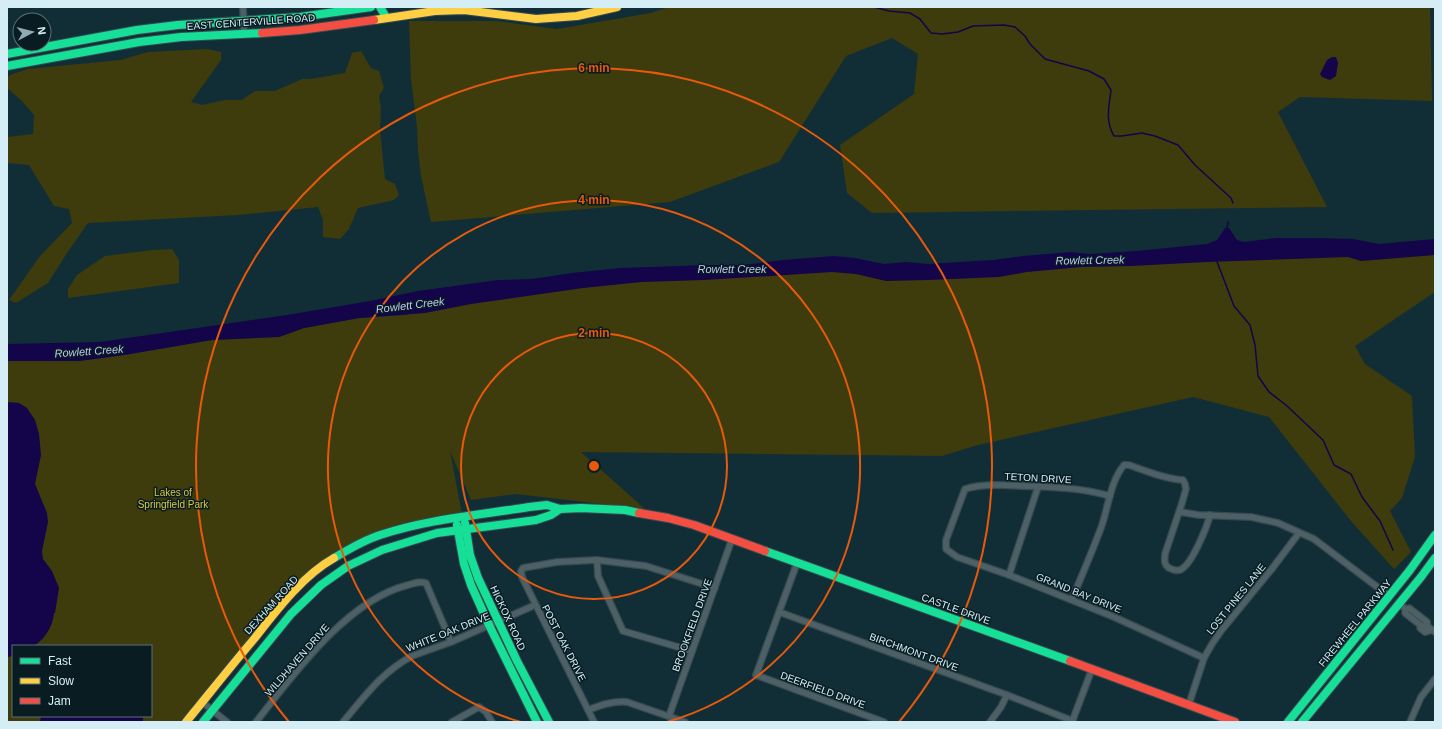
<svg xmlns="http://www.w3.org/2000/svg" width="1442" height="729" font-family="Arial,sans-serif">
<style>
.green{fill:#3e3b0c;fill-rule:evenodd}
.water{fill:#140449}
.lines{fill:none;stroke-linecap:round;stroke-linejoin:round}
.stream{stroke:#140449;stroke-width:1.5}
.street-casing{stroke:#374a50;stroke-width:8}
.fast-casing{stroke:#374a50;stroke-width:10}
.slow-casing{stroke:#374a50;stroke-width:10}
.jam-casing{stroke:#374a50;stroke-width:10}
.street{stroke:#4d6066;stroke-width:5.5}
.fast{stroke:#16e098;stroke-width:8}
.slow{stroke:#ffcf43;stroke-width:8}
.jam{stroke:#f24e42;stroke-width:8}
.ring{fill:none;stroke:#e8590c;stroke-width:2}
.labels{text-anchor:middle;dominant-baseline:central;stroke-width:3;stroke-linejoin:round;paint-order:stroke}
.street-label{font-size:10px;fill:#d5eef6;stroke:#081c22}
.park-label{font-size:10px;fill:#ddc83c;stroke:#081c22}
.water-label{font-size:11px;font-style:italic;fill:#bfc3ef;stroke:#081c22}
.centre{fill:#e8590c;stroke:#081c22;stroke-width:2}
.ring-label{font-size:12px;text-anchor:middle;font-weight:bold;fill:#e8590c;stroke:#081c22;stroke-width:3;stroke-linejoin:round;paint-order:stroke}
</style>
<rect width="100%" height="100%" fill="#112e36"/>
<!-- green -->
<g class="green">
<polygon points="669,7 1430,7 1432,101 1300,97 1278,112 1327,207 872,213 847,193 840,145 914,94 918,54 892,38 846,56 779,162 670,202 431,222 421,176 418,152 417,127 411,79 409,21 497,21 557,29 651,13"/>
<polygon points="207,49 221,52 221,60 191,102 202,105 225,100 242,100 255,91 275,91 302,79 311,79 345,73 352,53 361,51 371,68 379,71 384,88 379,96 381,107 380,130 385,179 395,184 399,195 394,200 358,208 349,229 340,239 323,237 323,220 318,207 238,215 88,223 67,253 48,283 16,303 9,300 40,256 72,223 69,209 54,206 29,165 7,163 7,137 33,134 34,115 22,101 7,88 7,79 10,75 27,69 120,60 148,52"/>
<polygon points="172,249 179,260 179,283 68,298 68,289 77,275 105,256 152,250"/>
<path d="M1435,250V292L1355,346L1365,364L1412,396L1415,457L1402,498L1390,511L1411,552L1394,569L1351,521L1269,417L1193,397L978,445L942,456L581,452L645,509L516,494L471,500L450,451L462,514L416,522L333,557L269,615L181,722H7V361H79L124,355L212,340L279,337L304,328L359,318L406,315L425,308L706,267L896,272L1056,259ZM13,646H151V716H13Z"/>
</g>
<!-- water -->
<g class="water">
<polygon points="1332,57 1336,57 1338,63 1336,76 1330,80 1322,77 1320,74 1327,60"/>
<polygon points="1225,228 1229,228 1237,240 1244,242 1276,238 1318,238 1353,239 1379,244 1435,239 1435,255 1361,261 1348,257 1207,262 1131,266 1081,267 1027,272 999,277 928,280 886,281 856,274 832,272 704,280 642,282 583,288 471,304 425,313 359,318 304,328 279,337 212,340 124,355 79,361 7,361 7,344 100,342 287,315 370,301 418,291 498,280 532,279 572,273 620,268 707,265 743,265 783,260 834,256 855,258 884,264 906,262 928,264 993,260 1023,256 1071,252 1090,254 1136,251 1207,244 1217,240"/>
<path d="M7,402L19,403L27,408L35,420L39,434L41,455L35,484L47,513L48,522L42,551L43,559L52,571L59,588L55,613H54C53,626 45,639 34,646H13V656L7,657Z"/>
<polygon points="41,716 143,716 143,722 40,722"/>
</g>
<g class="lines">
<!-- stream -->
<g class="stream">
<path d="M874,7L889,11L910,13L920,19L931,33L942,34L958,32L973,26L1004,25L1015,27L1025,36L1030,44L1045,59L1089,71L1104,79L1111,90C1109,107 1105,121 1114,136H1122L1142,133L1155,136L1178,145L1195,165L1231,198L1233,203"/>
<polyline points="1227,228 1228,222"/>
<polyline points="1216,259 1234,306 1250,325 1255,345 1258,376 1269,392 1286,405 1323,440 1334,465 1351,474 1362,497 1380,521 1393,550"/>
</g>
<defs>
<g id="street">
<polyline points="243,7 244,34"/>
<path d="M1110,496C1082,488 1053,487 1024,486C1005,485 984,483 965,489L946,540V549L957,557L1009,575L1114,617L1204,658"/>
<polyline points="1180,512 1199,515 1251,517 1278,523 1314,539 1389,596"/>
<polyline points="597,560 598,576 623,631 692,651"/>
<polyline points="797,563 756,675 884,722"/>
<polyline points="1009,575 1038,487"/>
<path d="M1072,599C1082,575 1093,550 1102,525C1108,507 1111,480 1124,465H1129C1146,471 1165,479 1183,480L1185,484L1186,489L1182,503L1165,554C1165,559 1163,564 1169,568C1173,570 1179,572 1183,568C1193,561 1207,527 1210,515"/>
<polyline points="1403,607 1406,609 1405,613 1423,627 1427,626"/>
<polyline points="1406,609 1409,608 1427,622 1427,626 1435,632"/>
<polyline points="779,612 1007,695 1073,721"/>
<polyline points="1421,625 1420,628 1425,632 1432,630"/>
<polyline points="202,702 227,722"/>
<polyline points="1189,704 1204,658 1212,644 1221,631 1271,570 1299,533"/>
<path d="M588,710C601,705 612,701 627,702L685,722"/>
<polyline points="669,716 732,539"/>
<path d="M256,722C294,674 347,600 408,585C415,583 420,581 426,583L451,642"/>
<path d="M343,722C365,696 381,673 412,656L451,642L535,605"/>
<polyline points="452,722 479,707 486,712 492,722"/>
<polyline points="594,722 522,577 521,571 523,568 557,562 597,560 646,566 715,588"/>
<polyline points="990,722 1001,707 1007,695"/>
<polyline points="1072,722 1092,669"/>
<polyline points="1410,722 1421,697 1435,679"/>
</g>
<g id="fast">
<polyline points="380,7 386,17"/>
<polyline points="7,54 137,30 178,25 300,17 371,7"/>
<polyline points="7,66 139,42 181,37 262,33"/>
<polyline points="465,523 470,555 478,578 517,661 549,722"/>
<polyline points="457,525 464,564 471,585 489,625 537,722"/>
<polyline points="765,551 1070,661"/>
<path d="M334,558C349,549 364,540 380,535C428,519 480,515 529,507L547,505L560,509L581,508L625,510L639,513"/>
<polyline points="203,722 291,614 321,585 348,566 382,550 437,533 536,520 551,515 560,509"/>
<polyline points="1288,722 1410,570 1435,535"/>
<polyline points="1302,722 1421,577 1435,558"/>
</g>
<g id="slow">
<polyline points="374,20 435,11 464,10 536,19 577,16 617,7"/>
<path d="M186,722C209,694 231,666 254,639C276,611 302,576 334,558"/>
</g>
<g id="jam">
<polyline points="262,33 300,30 374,20"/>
<polyline points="639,513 668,518 694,525 765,551"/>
<polyline points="1070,661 1235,722"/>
</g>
</defs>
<!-- street casing -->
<use href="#street" class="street-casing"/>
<!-- fast casing -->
<use href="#fast" class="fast-casing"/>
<!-- slow casing -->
<use href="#slow" class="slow-casing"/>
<!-- jam casing -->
<use href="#jam" class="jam-casing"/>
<!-- street -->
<use href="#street" class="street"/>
<!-- fast -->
<use href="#fast" class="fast"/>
<!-- slow -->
<use href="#slow" class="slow"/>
<!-- jam -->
<use href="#jam" class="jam"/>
</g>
<!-- distance rings -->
<g class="ring">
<circle cx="594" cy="466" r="133"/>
<path d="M521 722A266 266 0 1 1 667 722"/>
<path d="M289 722A398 398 0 1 1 899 722"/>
</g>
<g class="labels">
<!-- street labels -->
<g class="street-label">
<text transform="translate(251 22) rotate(-4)">EAST CENTERVILLE ROAD</text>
<text transform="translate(1038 478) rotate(3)">TETON DRIVE</text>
<text transform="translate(1079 593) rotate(22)">GRAND BAY DRIVE</text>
<text transform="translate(1236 599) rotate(-51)">LOST PINES LANE</text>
<text transform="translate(271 605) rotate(-48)">DEXHAM ROAD</text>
<text transform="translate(956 609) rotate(20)">CASTLE DRIVE</text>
<text transform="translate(508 618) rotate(65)">HICKOX ROAD</text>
<text transform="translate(1355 623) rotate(-51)">FIREWHEEL PARKWAY</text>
<text transform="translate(692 625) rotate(-70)">BROOKFIELD DRIVE</text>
<text transform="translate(448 632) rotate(-22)">WHITE OAK DRIVE</text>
<text transform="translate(564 643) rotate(63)">POST OAK DRIVE</text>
<text transform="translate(914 652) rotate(20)">BIRCHMONT DRIVE</text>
<text transform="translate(297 660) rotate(-49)">WILDHAVEN DRIVE</text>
<text transform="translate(823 690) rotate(20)">DEERFIELD DRIVE</text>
</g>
<!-- park labels -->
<g class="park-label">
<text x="173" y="492">Lakes of<tspan x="173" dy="12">Springfield Park</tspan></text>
</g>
<!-- water labels -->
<g class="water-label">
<text transform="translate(1090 260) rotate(-1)">Rowlett Creek</text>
<text x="732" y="269">Rowlett Creek</text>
<text transform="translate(410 305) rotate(-7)">Rowlett Creek</text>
<text transform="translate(89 351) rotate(-4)">Rowlett Creek</text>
</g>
</g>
<circle cx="594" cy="466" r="6" class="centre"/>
<g class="ring-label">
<text x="594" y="72">6 min</text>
<text x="594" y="204">4 min</text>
<text x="594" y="337">2 min</text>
</g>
<!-- border -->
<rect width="1442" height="729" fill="none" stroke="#d5eef6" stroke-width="16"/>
<!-- legend -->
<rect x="12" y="645" width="140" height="72" fill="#081c22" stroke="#5a7077"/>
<rect x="20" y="658" width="20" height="6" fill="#16e098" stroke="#5a7077"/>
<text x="48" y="665" font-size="12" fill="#d5eef6">Fast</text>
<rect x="20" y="678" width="20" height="6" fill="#ffcf43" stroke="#5a7077"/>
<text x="48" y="685" font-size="12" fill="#d5eef6">Slow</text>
<rect x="20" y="698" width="20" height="6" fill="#f24e42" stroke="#5a7077"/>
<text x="48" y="705" font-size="12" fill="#d5eef6">Jam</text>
<!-- north arrow -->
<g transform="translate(32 32) rotate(83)"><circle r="19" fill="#081c22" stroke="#5a7077"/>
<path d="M0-3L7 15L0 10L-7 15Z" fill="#90abb3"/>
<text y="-6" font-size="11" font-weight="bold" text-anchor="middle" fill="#d5eef6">N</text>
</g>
</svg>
